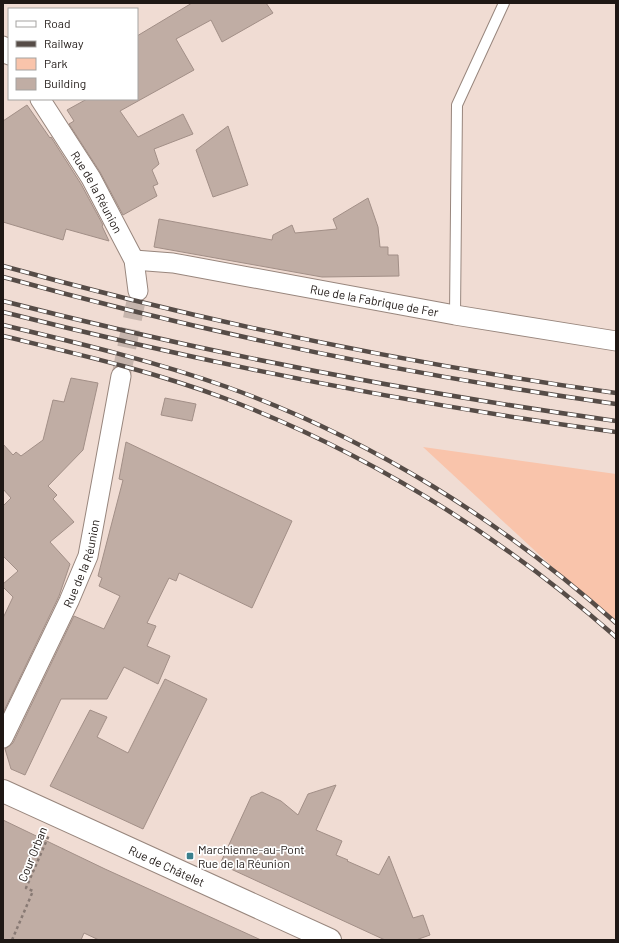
<svg xmlns="http://www.w3.org/2000/svg" width="619" height="943" font-family="Barlow,sans-serif">
<style>
.green{fill:#f9c4ab}
.building{fill:#c0ada4;stroke:#a28f87}
.lines{fill:none;stroke-linecap:round;stroke-linejoin:round}
.street-tunnel{stroke:#c6b5ad;stroke-width:19;stroke-dasharray:19 10;stroke-linecap:butt}
.lane-casing{stroke:#98867d;stroke-width:12}
.street-casing{stroke:#98867d;stroke-width:21}
.secondary-casing{stroke:#98867d;stroke-width:24}
.path{stroke:#887a74;stroke-width:2.5;stroke-dasharray:3 3;stroke-linecap:butt}
.lane{stroke:#fff;stroke-width:10}
.street{stroke:#fff;stroke-width:19}
.secondary{stroke:#fff;stroke-width:22}
.rail-casing{stroke:#564c47;stroke-width:4.5}
.rail{stroke:#fff;stroke-width:3;stroke-dasharray:9;stroke-linecap:butt}
.poi-dot{fill:#3b808d;stroke:#fff;stroke-width:1.5}
.labels{text-anchor:middle;dominant-baseline:central;stroke-width:3.5;stroke-linejoin:round;paint-order:stroke}
.street-label{font-size:12px;fill:#1f1815;stroke:#fff}
.poi-label{font-size:12px;fill:#1f1815;stroke:#fff;text-anchor:start}
</style>
<rect width="100%" height="100%" fill="#f0dcd3"/>
<!-- green -->
<polygon class="green" points="423,447 616,474 616,626"/>
<!-- building -->
<g class="building">
<polygon points="192,3 266,3 273,13 222,42 211,20 176,39 194,70 120,111 138,137 183,114 193,134 154,149 159,164 152,170 158,184 153,186 157,196 123,215 100,172 69,124 74,121 67,110 87,99 137,99 137,36"/>
<polygon points="27,105 50,138 51,137 81,184 103,225 102,226 109,241 66,229 63,240 3,222 3,121"/>
<polygon points="228,126 248,185 213,197 196,150"/>
<polygon points="368,198 378,227 380,247 388,247 388,255 398,255 399,276 322,277 154,247 159,219 272,240 273,235 292,225 295,233 337,229 333,219"/>
<polygon points="71,378 98,383 83,450 48,486 57,495 53,499 74,522 50,542 70,564 59,596 3,713 3,618 13,597 3,587 3,584 18,571 3,556 3,506 11,498 3,489 3,444 13,455 16,452 21,456 43,440 53,400 64,402"/>
<polygon points="165,398 196,404 192,421 161,415"/>
<polygon points="126,442 292,521 252,608 179,573 176,581 169,578 147,623 156,626 147,646 170,656 158,684 124,667 107,699 61,699 25,775 11,769 5,749 13,743 74,616 104,629 120,596 99,586 102,578 98,576 123,480 119,479"/>
<polygon points="165,679 207,699 143,829 50,786 90,710 107,717 97,737 128,753"/>
<polygon points="336,785 316,830 342,841 336,855 348,860 347,861 379,875 389,856 413,918 423,915 430,935 416,940 385,940 220,864 251,797 262,792 281,801 298,815 308,794"/>
<polygon points="3,820 105,869 261,940 99,940 84,933 81,940 3,940"/>
</g>
<g class="lines">
<!-- street-tunnel -->
<polyline class="street-tunnel" points="121,376 138,291"/>
<defs>
<polyline id="lane" points="455,315 457,105 504,3"/>
<g id="street">
<polyline points="3,46 9,55"/>
<path id="s1" d="M40,99L91,178L134,260L138,291"/>
<path id="s2" d="M134,260L173,263L455,315L616,341"/>
<path id="s3" d="M3,738L69,601L88,556L121,376"/>
</g>
<g id="secondary">
<path id="s4" d="M3,791L330,940"/>
</g>
</defs>
<!-- lane casing -->
<use href="#lane" class="lane-casing"/>
<!-- street casing -->
<use href="#street" class="street-casing"/>
<!-- secondary casing -->
<use href="#secondary" class="secondary-casing"/>
<!-- path -->
<polyline class="path" points="12,940 33,891 26,888 49,835"/>
<!-- lane -->
<use href="#lane" class="lane"/>
<!-- street -->
<use href="#street" class="street"/>
<!-- secondary -->
<use href="#secondary" class="secondary"/>
<defs>
<g id="rail">
<path d="M3,266C204,322 409,364 616,393"/>
<path d="M3,277C205,333 409,375 616,404"/>
<path d="M3,301C205,353 409,392 616,421"/>
<path d="M3,312C205,363 409,404 616,432"/>
<path d="M3,325C78,343 154,361 227,387C370,438 503,522 616,623"/>
<path d="M3,336C77,354 152,371 224,398C369,453 500,535 616,637"/>
</g>
</defs>
<!-- rail casing -->
<use href="#rail" class="rail-casing"/>
<!-- rail -->
<use href="#rail" class="rail"/>
</g>
<!-- markers -->
<rect class="poi-dot" x="186" y="852" width="8" height="8" rx="2"/>
<g class="labels">
<!-- street labels -->
<g class="street-label">
<text stroke="none"><textPath href="#s1" startOffset="109">Rue de la Réunion</textPath></text>
<text stroke="none"><textPath href="#s2" startOffset="244">Rue de la Fabrique de Fer</textPath></text>
<text stroke="none"><textPath href="#s3" startOffset="192">Rue de la Réunion</textPath></text>
<text transform="translate(32 854) rotate(-68)">Cour Orban</text>
<text stroke="none"><textPath href="#s4" startOffset="180">Rue de Châtelet</textPath></text>
</g>
<!-- poi labels -->
<g class="poi-label">
<text x="198" y="849">Marchienne-au-Pont<tspan x="198" dy="14">Rue de la Réunion</tspan></text>
</g>
</g>
<!-- border -->
<rect width="619" height="943" fill="none" stroke="#1f1815" stroke-width="8"/>
<!-- legend -->
<rect x="8" y="8" width="130" height="92" fill="#ffffff" stroke="#a5a3a1"/>
<rect x="16" y="21" width="20" height="6" fill="#ffffff" stroke="#a5a3a1"/>
<text x="44" y="28" font-size="12" fill="#1f1815">Road</text>
<rect x="16" y="41" width="20" height="6" fill="#564c47" stroke="#a5a3a1"/>
<text x="44" y="48" font-size="12" fill="#1f1815">Railway</text>
<rect x="16" y="58" width="20" height="12" fill="#f9c4ab" stroke="#a5a3a1"/>
<text x="44" y="68" font-size="12" fill="#1f1815">Park</text>
<rect x="16" y="78" width="20" height="12" fill="#c0ada4" stroke="#a5a3a1"/>
<text x="44" y="88" font-size="12" fill="#1f1815">Building</text>
</svg>
